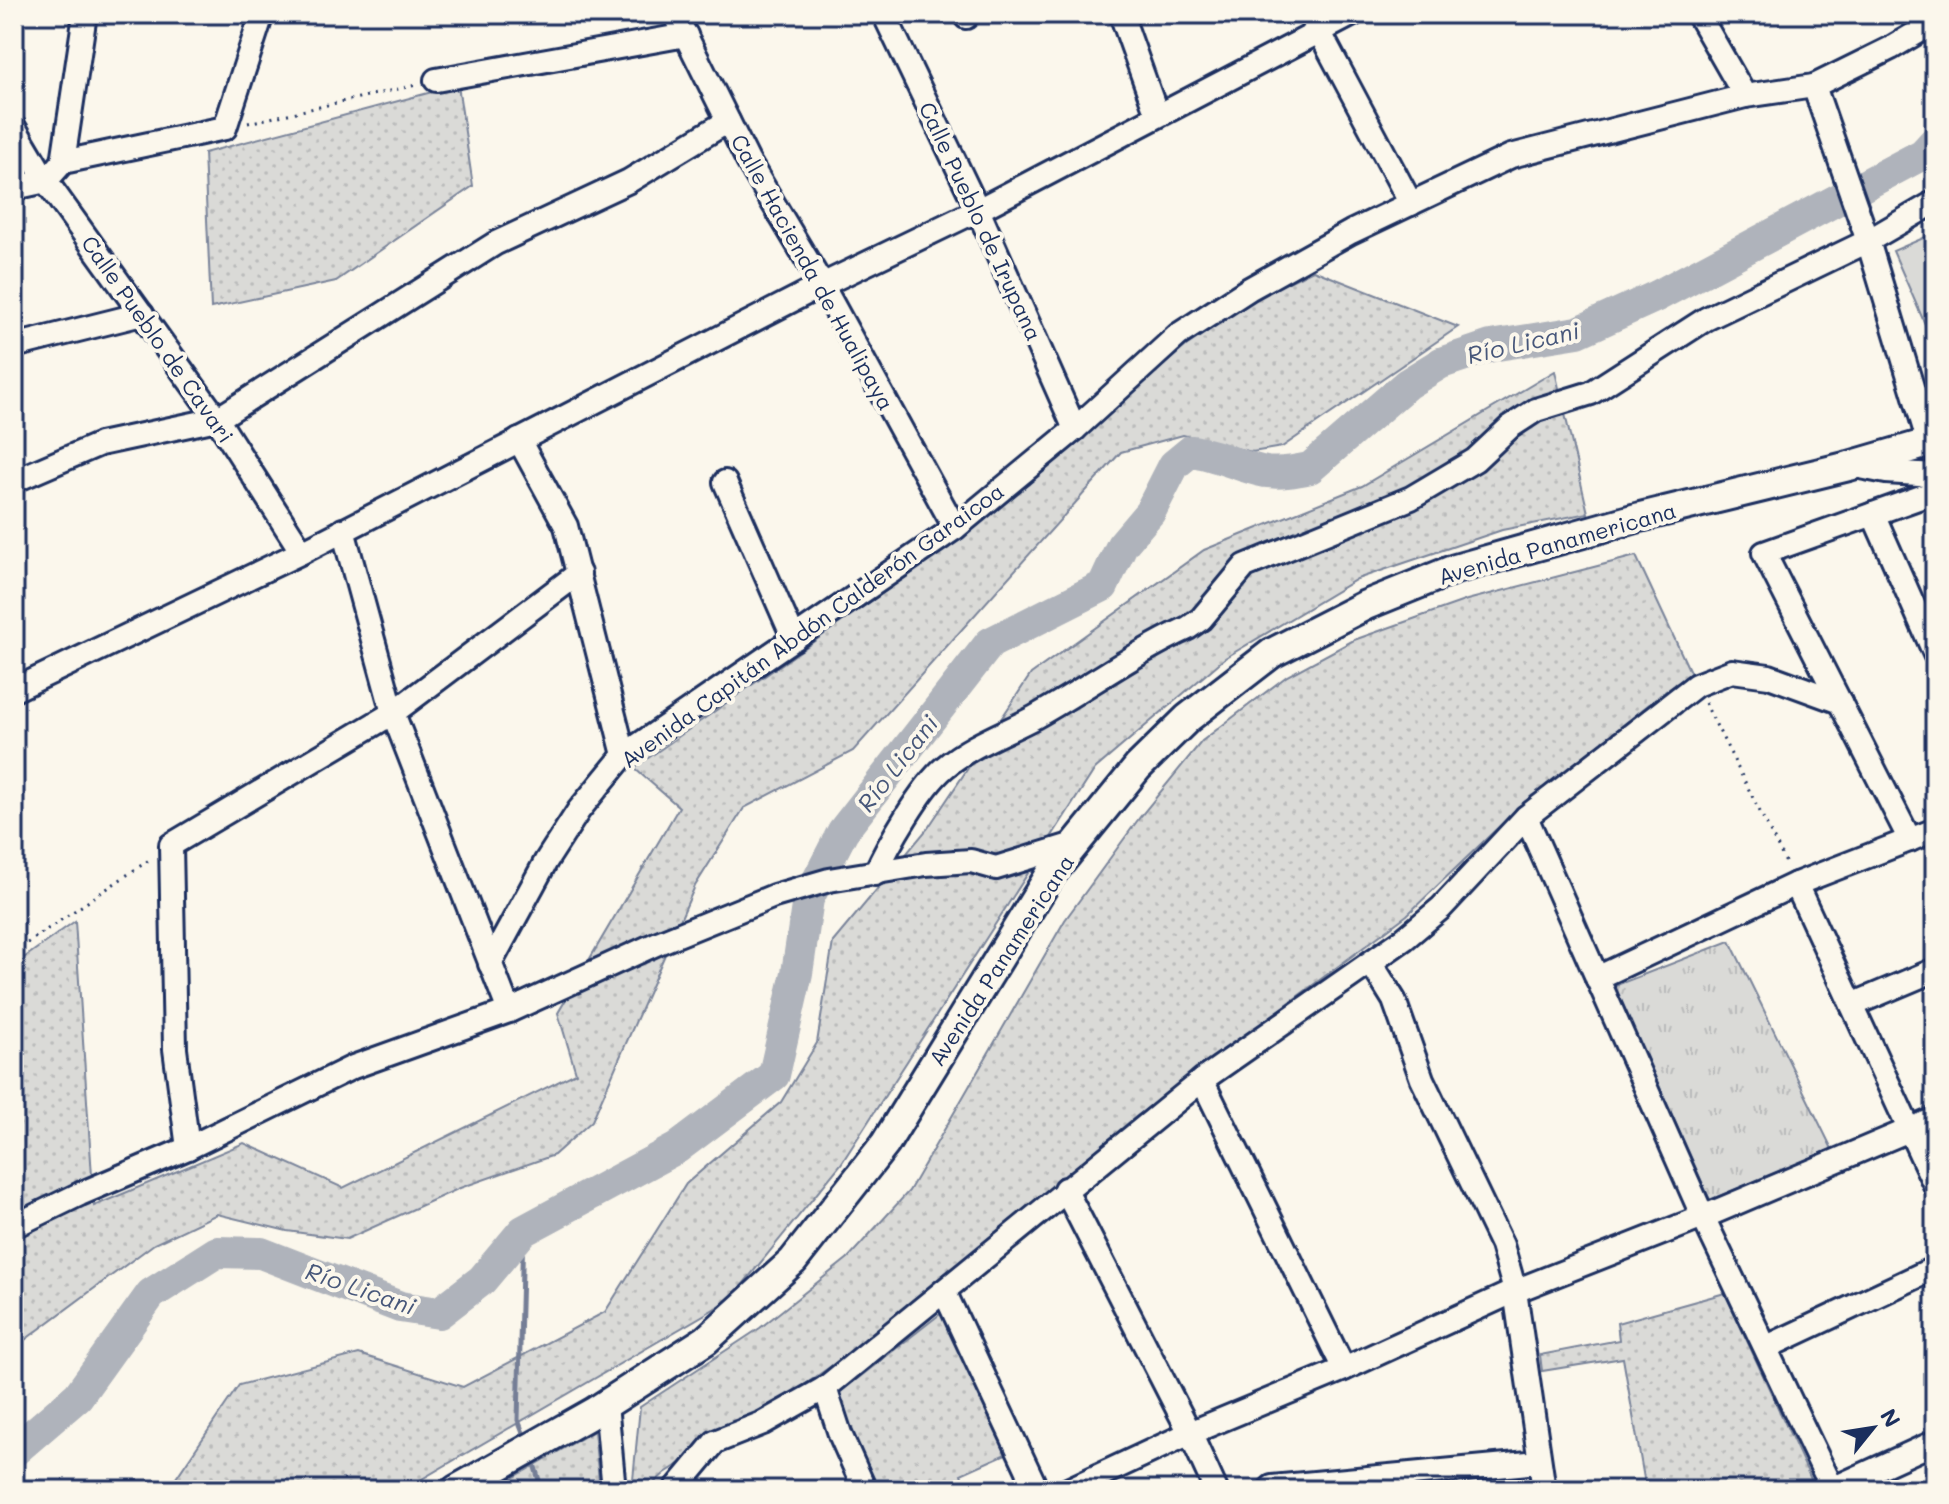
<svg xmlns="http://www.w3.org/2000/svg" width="1949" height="1504" font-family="Mali,sans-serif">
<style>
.grass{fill:url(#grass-dots);stroke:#7a849a;stroke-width:2}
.park{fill:url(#park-tufts);stroke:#7a849a;stroke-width:2}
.pitch{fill:#dadad7;stroke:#7a849a;stroke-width:2}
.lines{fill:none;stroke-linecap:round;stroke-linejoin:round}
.stream{stroke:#747e96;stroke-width:5}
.river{stroke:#afb3bb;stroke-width:32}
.minor-casing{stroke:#1b2f5e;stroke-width:28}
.major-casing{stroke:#1b2f5e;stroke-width:34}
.path{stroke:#1b2f5e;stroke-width:3;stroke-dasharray:2 6;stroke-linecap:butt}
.minor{stroke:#fbf7ec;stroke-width:22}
.major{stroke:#fbf7ec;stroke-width:28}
.labels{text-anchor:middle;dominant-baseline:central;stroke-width:8;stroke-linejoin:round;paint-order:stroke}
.street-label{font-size:22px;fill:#1b2f5e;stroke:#fbf7ec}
.water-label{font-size:24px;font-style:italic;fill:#47577a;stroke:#fbf7ec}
</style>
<defs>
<pattern id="grass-dots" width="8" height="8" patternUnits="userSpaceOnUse" patternTransform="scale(2)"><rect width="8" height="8" fill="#dadad7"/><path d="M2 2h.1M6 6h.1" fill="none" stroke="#babbbb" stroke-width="1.8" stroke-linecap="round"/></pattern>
<pattern id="park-tufts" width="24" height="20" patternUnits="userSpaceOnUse" patternTransform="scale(2)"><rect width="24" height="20" fill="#dadad7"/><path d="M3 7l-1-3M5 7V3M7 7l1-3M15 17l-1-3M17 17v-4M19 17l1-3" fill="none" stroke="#babbbb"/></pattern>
</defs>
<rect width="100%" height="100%" fill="#fbf7ec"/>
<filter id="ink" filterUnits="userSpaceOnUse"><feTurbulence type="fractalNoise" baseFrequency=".0125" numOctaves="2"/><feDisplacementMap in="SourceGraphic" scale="16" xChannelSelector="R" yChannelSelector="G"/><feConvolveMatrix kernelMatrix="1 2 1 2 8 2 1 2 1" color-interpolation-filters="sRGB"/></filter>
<g filter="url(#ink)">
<!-- grass -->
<g class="grass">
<polygon points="458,85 473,186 336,281 211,308 204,153"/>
<polygon points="1313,270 1458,327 1282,447 1252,452 1183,435 1121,452 853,751 744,808 695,886 592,1121 554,1155 460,1188 347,1239 287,1231 217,1214 154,1244 14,1348 14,965 75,921 94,1206 244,1143 343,1188 576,1073 558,1013 679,807 634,768 972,530 1186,346 1258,297"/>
<polygon points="1555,371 1588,513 1502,530 1357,579 1225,658 1095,769 841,1164 731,1299 403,1490 160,1490 176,1478 239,1385 359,1354 463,1387 605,1312 686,1184 781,1102 817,1043 833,942 928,828 1031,674 1204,550 1362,486"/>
<polygon points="1636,556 1691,674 1663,693 1510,816 1407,915 1133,1119 893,1322 803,1386 665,1473 646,1490 632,1490 640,1407 760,1328 848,1258 909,1191 1065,920 1140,817 1202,741 1287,676 1354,640 1467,600"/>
<polygon points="1725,1293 1816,1490 1646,1490 1623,1358 1542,1371 1540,1355 1619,1340 1617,1323"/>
<polygon points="944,1311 1008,1453 961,1474 967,1490 875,1490 838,1394"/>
<polygon points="594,1431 600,1490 492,1490"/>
</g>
<!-- park -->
<polygon class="park" points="1730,941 1832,1149 1710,1200 1614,986"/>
<!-- pitch -->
<polygon class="pitch" points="1935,233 1935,347 1893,251"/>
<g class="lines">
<!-- stream -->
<g class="stream">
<polyline points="523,1231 518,1420 523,1433"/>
<polyline points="534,1464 542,1490"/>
</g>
<!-- river -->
<path class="river" d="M14,1451L78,1396L151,1294L217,1252L261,1253L400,1307L439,1313L482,1280L523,1231L677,1148L774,1075L797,973L808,899L843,831L990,643L1103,586L1122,545L1150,512L1174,465L1191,451C1217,454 1240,467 1266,472C1281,474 1296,471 1310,468L1407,384L1441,363L1491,346L1578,332L1657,296L1923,154L1935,141"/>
<defs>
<g id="minor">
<polyline points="675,14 748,161 822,285 955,528"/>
<polyline points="884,14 978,210 1075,429"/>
<polyline points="964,14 966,17"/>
<polyline points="1121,14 1157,115"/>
<polyline points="1310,14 1411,204"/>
<polyline points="1698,14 1745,96"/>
<polyline points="436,80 686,35"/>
<polyline points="1814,86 1868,241 1929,443"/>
<polyline points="14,127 46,181 217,419 302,552"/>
<polyline points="63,162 85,14"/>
<polyline points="14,188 46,181 63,162 225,128 262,14"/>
<polyline points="14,346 142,314"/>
<polyline points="519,440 566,526 624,755"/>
<polyline points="1855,466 1886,472 1935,475"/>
<polyline points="14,481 100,444 217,419 496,243 629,181 728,121"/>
<polyline points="725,482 794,639"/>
<polyline points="1873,514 1935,654"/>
<polyline points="343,530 393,713 509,1011"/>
<polyline points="14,690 302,552 822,285 978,210 1353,14"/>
<polyline points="1526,817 1703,1217 1833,1490"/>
<polyline points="1910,840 1764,553 1935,492"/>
<path d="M875,874C888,845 921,787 945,767C971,745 1005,733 1035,717C1087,688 1134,653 1188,628L1201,619L1245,566L1411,498L1475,460L1510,427L1536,410L1591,393L1706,319L1868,241L1935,202"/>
<polyline points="1796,884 1935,1185"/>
<polyline points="1371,963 1394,1000 1422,1079 1502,1245 1515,1291 1544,1490"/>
<polyline points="490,964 546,861 579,810 624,755 955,528 1075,429 1178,335 1249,289 1351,232 1511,156 1745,96 1814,86 1891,48 1935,22"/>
<polyline points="1597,978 1796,884 1935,830"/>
<polyline points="1852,1005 1935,970"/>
<polyline points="1202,1080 1344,1369"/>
<polyline points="188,1148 175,1049 171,845 393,713 579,573"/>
<polyline points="1065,1189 1190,1433 1216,1490"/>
<polyline points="14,1226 80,1194 188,1148 353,1067 509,1011 658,943 774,896 829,880 926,864 971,861 996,868 1077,843"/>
<polyline points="944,1291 1037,1490"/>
<polyline points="1767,1347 1935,1268"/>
<polyline points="825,1388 840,1434 865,1490"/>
<polyline points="606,1404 614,1490"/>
<polyline points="1832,1489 1935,1442"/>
<polyline points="675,1490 715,1442 763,1423 825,1388 1202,1080 1404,939 1441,908 1526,817 1696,685 1732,671 1769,676 1840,702"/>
<polyline points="1068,1490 1190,1433 1344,1369 1515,1291 1703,1217 1935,1119"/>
<polyline points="1269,1490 1272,1487 1539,1462"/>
</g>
<polyline id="major" points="456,1490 594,1412 706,1340 793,1261 885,1144 1050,875 1138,767 1188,718 1272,653 1366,605 1455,569 1640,517 1849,466 1935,441"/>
</defs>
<!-- minor casing -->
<use href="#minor" class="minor-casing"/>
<!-- major casing -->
<use href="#major" class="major-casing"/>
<!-- path -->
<g class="path">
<polyline points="248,123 416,85"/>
<polyline points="1705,703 1788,867"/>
<polyline points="14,952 152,858"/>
</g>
<!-- minor -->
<use href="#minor" class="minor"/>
<!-- major -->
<use href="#major" class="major"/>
</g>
</g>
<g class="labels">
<!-- street labels -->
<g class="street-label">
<text transform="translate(981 221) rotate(65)">Calle Pueblo de Irupana</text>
<text transform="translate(813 272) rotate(61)">Calle Hacienda de Hualipaya</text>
<text transform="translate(158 339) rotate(55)">Calle Pueblo de Cavari</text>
<text transform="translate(1557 543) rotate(-16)">Avenida Panamericana</text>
<text transform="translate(812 625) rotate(-36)">Avenida Capitán Abdón Calderón Garaicoa</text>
<text transform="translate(1001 960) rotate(-57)">Avenida Panamericana</text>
</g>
<!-- water labels -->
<g class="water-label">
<text transform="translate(1523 342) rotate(-13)">Río Licani</text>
<text transform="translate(897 763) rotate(-52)">Río Licani</text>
<text transform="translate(361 1288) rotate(19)">Río Licani</text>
</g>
</g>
<!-- margin -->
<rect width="1949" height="1504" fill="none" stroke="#fbf7ec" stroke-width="48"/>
<rect x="24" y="24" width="1901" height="1456" fill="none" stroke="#1b2f5e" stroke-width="3" filter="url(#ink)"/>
<!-- north arrow -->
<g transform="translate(1873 1428) rotate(60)" stroke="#fbf7ec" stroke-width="6" paint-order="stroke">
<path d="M0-6L14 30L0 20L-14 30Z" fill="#1b2f5e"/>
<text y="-12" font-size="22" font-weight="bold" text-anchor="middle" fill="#1b2f5e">N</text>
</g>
</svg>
